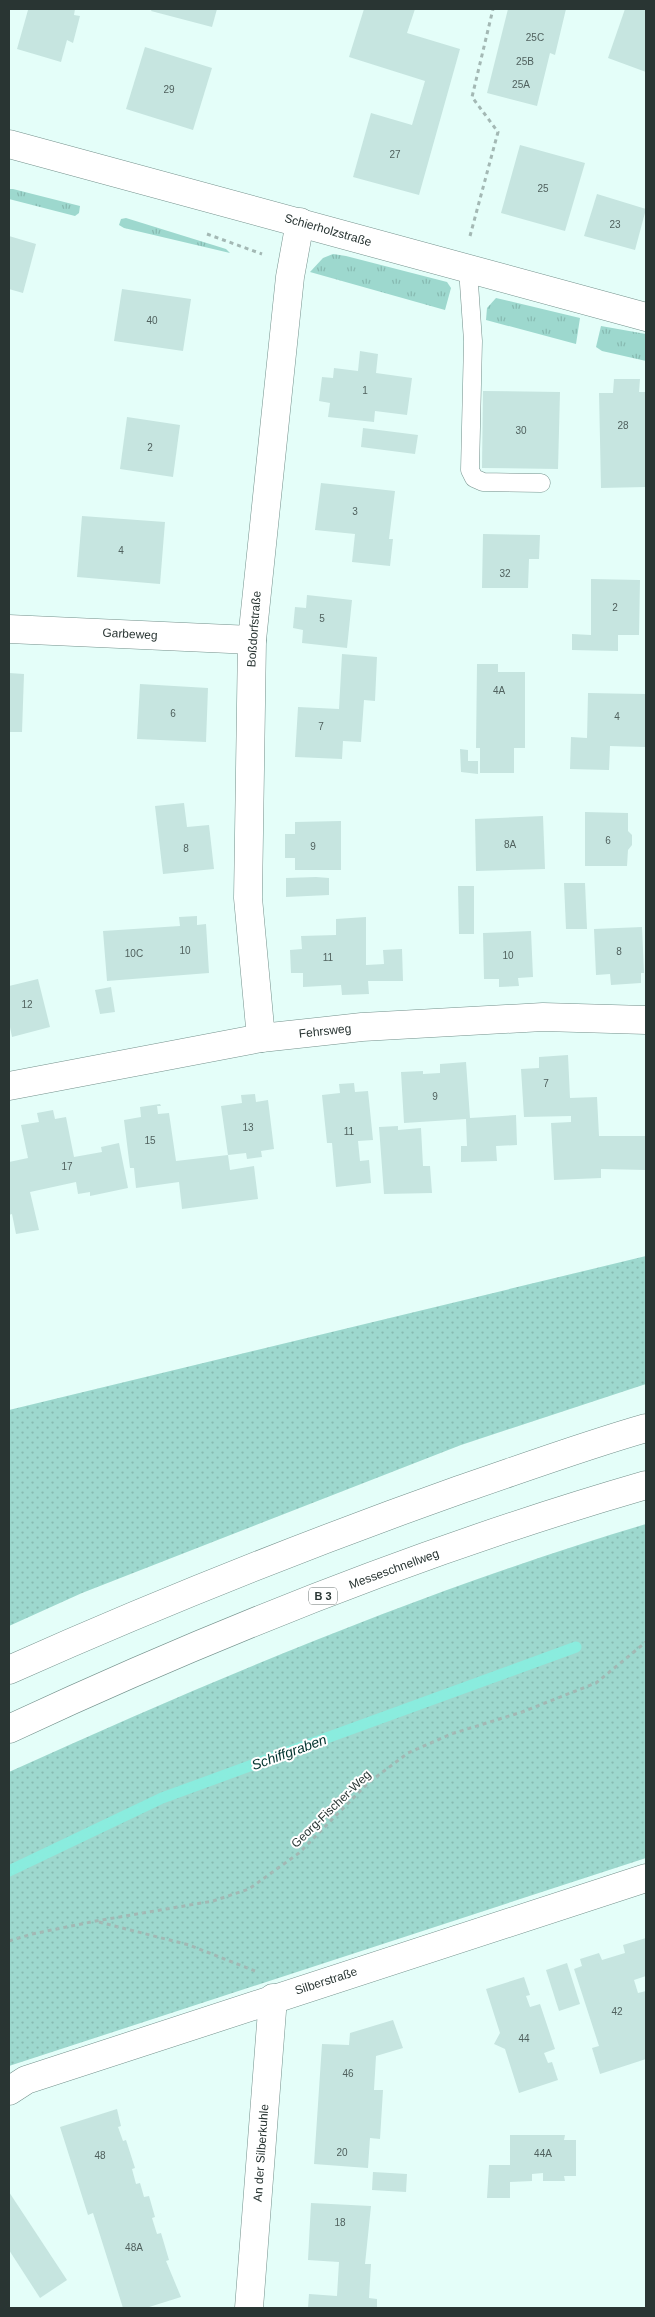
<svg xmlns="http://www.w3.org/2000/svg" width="655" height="2317" font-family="Arial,sans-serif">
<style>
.grass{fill:url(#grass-tufts)}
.park{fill:url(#park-dots)}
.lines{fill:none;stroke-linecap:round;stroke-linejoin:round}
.stream{stroke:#8aecde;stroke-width:11}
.building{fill:#c6e5e0}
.service-casing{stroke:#74918c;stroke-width:19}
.minor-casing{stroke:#74918c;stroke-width:29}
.tertiary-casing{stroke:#74918c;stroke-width:29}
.trunk-casing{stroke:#74918c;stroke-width:29}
.path{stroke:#a3b8b4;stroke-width:3;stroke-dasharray:4 4;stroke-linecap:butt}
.service{stroke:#fff;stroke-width:18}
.minor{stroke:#fff;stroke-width:28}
.tertiary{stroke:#fff;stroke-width:28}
.trunk{stroke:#fff;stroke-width:28}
.labels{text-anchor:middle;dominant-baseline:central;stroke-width:4;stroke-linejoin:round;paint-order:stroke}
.number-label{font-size:10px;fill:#50615e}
.shield{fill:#fff;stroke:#697270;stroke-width:1}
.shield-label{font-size:11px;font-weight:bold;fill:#293533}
.street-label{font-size:12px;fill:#293533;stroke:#fff}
.water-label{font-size:14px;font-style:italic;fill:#02332e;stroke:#fff}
</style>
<defs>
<pattern id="grass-tufts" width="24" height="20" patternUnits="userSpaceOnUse" patternTransform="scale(1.25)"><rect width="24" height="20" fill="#9dd8ce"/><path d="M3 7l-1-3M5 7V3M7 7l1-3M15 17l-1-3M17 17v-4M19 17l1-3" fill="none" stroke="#87bab1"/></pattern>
<pattern id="park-dots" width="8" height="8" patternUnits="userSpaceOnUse" patternTransform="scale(1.25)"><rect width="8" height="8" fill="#9dd8ce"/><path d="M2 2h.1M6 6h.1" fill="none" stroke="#87bab1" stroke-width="1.8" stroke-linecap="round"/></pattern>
</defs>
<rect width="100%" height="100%" fill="#e4fef9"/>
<!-- grass -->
<g class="grass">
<polygon points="9,189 13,189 80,206 79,213 75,216 9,199"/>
<polygon points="126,218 226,249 230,253 124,228 119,225 121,219"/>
<polygon points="333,254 346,256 447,282 451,288 445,310 310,272 323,258"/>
<polygon points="496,298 580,318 576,344 486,320 487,308"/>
<polygon points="601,326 646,334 646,361 602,351 596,347"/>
</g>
<!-- park -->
<g class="park">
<polygon points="646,1256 646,1384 461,1445 82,1593 9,1626 9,1410"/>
<path d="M646,1524V1858L9,2066V1772C216,1678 428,1589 646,1524Z"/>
</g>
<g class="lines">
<!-- stream -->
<polyline class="stream" points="9,1871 162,1798 576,1647"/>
</g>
<!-- building -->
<g class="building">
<polygon points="24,9 75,9 74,15 80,16 73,43 67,40 61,62 17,49 28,10"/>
<polygon points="152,9 217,9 212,27 151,11"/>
<polygon points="364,9 415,9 407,33 460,49 419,195 353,177 371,113 412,125 425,81 349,57"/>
<polygon points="508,9 566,9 555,55 550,53 537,106 487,93"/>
<polygon points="625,9 646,9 646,72 608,58"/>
<polygon points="145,47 212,68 193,130 126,109"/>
<polygon points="520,145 585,163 565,231 501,213"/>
<polygon points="597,194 646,209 635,250 584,236"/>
<polygon points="9,236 36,244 23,293 9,289"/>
<polygon points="122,289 191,299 183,351 114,341"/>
<polygon points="360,351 378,354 376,373 412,378 407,415 375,411 374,422 328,417 330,403 319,401 322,377 333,378 334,368 358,371"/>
<polygon points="614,379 640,379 639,392 646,392 646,487 601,488 599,393 613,393"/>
<polygon points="483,391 560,392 558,469 482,468"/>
<polygon points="127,417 180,425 173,477 120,469"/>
<polygon points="363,428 418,435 415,454 361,447"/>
<polygon points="321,483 395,491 389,539 393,539 390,566 352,562 355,534 315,530"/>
<polygon points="82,516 165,522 160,584 77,577"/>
<polygon points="483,534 540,535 539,559 529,559 528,588 482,588"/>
<polygon points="591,579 640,580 639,635 618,635 618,651 572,650 572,634 591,635"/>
<polygon points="307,595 352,600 347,648 302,643 303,630 293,628 295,607 306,608"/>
<polygon points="342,654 377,657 375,701 364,700 361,742 343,741 342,759 295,757 298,707 339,709"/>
<polygon points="477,664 498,664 498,672 525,672 525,748 514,748 514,773 480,773 480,748 476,748"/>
<polygon points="9,673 24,674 22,732 9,732"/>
<polygon points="140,684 208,688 206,742 137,739"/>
<polygon points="588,693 646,694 646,747 610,746 609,770 570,769 571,737 587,738"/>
<polygon points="460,749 468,750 468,761 478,761 478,774 461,772"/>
<polygon points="184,803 187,827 209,825 214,869 163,874 155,806"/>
<polygon points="585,812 628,813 628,831 632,835 632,845 628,850 627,866 585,866"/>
<polygon points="543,816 545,869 476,871 475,819"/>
<polygon points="341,821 341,870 295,870 295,858 285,858 285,834 295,834 295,822"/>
<polygon points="316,877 329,878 329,895 286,897 286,878"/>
<polygon points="564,883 585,883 587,929 566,929"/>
<polygon points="458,886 474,886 474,934 459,934"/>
<polygon points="197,916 197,925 206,924 209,973 107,981 103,931 180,926 179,917"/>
<polygon points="366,917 366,965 384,964 383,950 402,949 403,981 368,981 369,994 342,995 341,985 303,987 303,973 291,973 290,950 302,949 301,936 336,935 336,919"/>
<polygon points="642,927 644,973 641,973 641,983 611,985 610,974 596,975 594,929"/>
<polygon points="531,931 533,977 518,978 519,986 499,987 499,979 484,979 483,933"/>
<polygon points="38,979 50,1027 12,1037 9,1022 9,986"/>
<polygon points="111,987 115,1012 100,1014 95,990"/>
<polygon points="568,1055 570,1098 597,1097 599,1136 646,1136 646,1170 601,1169 601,1178 554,1180 551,1123 571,1122 571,1116 524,1117 521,1069 539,1068 539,1057"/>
<polygon points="466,1062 470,1118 516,1115 517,1145 496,1146 497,1161 461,1162 461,1146 467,1146 466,1119 404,1123 401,1072 423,1071 423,1074 440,1073 440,1064"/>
<polygon points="354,1083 355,1092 368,1091 373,1140 358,1141 360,1161 369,1160 371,1183 336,1187 332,1143 327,1143 322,1095 340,1093 339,1084"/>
<polygon points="255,1094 256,1102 268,1100 274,1149 261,1151 262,1157 247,1159 246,1153 228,1155 230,1170 254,1166 258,1199 182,1209 179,1182 136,1188 134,1168 130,1168 124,1120 141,1117 140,1107 160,1104 161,1106 157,1106 158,1114 169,1113 176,1161 228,1155 221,1106 242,1103 241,1095"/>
<polygon points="53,1110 55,1119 66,1117 74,1157 102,1152 101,1147 119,1143 128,1188 90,1196 90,1192 78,1194 76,1182 30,1192 39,1230 16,1234 12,1214 9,1215 9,1162 28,1158 21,1125 39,1122 37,1113"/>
<polygon points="398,1126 398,1130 421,1128 423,1166 430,1166 432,1193 384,1194 379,1127"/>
<polygon points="646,1938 646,1976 634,1980 638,1993 646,1991 646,2059 600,2074 592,2048 599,2046 574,1969 582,1966 580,1959 599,1953 602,1960 625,1953 623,1945"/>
<polygon points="567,1963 580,2004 559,2011 546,1970"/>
<polygon points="524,1977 530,1995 526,1996 530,2007 540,2004 555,2049 544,2053 548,2063 552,2062 558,2080 519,2093 505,2049 494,2044 500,2033 486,1989"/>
<polygon points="393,2020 403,2048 376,2056 374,2090 383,2090 380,2139 370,2138 368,2168 314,2164 322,2044 349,2045 350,2033"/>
<polygon points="117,2109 121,2126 118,2127 123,2141 126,2140 135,2168 132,2169 136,2184 140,2183 144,2197 149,2196 155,2217 152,2218 157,2234 161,2233 169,2260 166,2261 181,2297 146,2308 123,2308 93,2213 88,2215 60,2127"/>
<polygon points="510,2135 565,2135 564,2140 576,2140 576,2176 564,2176 565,2181 543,2181 543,2173 532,2174 532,2181 510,2182 510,2198 487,2198 489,2165 510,2165"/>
<polygon points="373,2172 407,2174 406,2192 372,2190"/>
<polygon points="9,2192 67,2280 40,2298 9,2250"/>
<polygon points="311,2203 371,2206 365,2264 371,2264 369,2298 377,2299 377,2308 308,2308 309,2294 337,2296 339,2262 308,2260"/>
</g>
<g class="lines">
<defs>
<polyline id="service" points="468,269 473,341 470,470 474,478 483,482 541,483"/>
<g id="minor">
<polyline points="9,629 252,640"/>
<polyline points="261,1038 248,898 252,640 290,277 300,222"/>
<polyline points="9,1086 261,1038 362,1027 543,1017 646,1020"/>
<polyline points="9,2091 26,2080 646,1878"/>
<polyline points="249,2308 273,1998"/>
</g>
<polyline id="tertiary" points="9,144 646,317"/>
<g id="trunk">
<path d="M9,1670C157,1604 307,1544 459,1490C521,1469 583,1446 646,1428"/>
<path d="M9,1729C215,1633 428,1548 646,1485"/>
</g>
</defs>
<!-- service casing -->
<use href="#service" class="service-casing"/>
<!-- minor casing -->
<use href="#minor" class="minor-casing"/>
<!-- tertiary casing -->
<use href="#tertiary" class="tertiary-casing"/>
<!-- trunk casing -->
<use href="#trunk" class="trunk-casing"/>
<!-- path -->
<g class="path">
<polyline points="207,234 262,254"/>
<polyline points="470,236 498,132 472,97 493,9"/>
<polyline points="99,1922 189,1945 255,1971"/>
<polyline points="9,1941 32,1934 96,1921 213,1901 249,1889 299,1853 368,1783 408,1753 451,1734 522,1712 596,1683 646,1642"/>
</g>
<!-- service -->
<use href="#service" class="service"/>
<!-- minor -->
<use href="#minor" class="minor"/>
<!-- tertiary -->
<use href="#tertiary" class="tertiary"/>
<!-- trunk -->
<use href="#trunk" class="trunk"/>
</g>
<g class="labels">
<!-- number labels -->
<g class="number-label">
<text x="535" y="37">25C</text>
<text x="525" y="61">25B</text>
<text x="521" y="84">25A</text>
<text x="169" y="89">29</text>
<text x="395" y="154">27</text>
<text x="543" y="188">25</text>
<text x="615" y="224">23</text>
<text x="152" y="320">40</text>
<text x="365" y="390">1</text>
<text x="623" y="425">28</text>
<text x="521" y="430">30</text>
<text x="150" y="447">2</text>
<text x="355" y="511">3</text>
<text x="121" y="550">4</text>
<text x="505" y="573">32</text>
<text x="615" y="607">2</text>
<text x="322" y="618">5</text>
<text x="499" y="690">4A</text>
<text x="173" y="713">6</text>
<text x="617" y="716">4</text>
<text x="321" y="726">7</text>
<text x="608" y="840">6</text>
<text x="510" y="844">8A</text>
<text x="313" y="846">9</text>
<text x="186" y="848">8</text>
<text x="185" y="950">10</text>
<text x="619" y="951">8</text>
<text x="134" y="953">10C</text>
<text x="508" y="955">10</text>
<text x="328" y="957">11</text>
<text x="27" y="1004">12</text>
<text x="546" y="1083">7</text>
<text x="435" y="1096">9</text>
<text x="248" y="1127">13</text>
<text x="349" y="1131">11</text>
<text x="150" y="1140">15</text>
<text x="67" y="1166">17</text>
<text x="617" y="2011">42</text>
<text x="524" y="2038">44</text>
<text x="348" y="2073">46</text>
<text x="342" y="2152">20</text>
<text x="543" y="2153">44A</text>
<text x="100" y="2155">48</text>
<text x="340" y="2222">18</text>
<text x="134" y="2247">48A</text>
</g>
<!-- shield labels -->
<rect class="shield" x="309" y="1587.5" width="28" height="17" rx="4"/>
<g class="shield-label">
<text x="323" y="1596">B 3</text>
</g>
<!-- street labels -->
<g class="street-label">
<text transform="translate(328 230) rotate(16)">Schierholzstraße</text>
<text transform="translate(254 629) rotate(-86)">Boßdorfstraße</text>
<text transform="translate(130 634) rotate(3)">Garbeweg</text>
<text transform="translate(325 1031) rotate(-6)">Fehrsweg</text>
<text transform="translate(394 1569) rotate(-20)">Messeschnellweg</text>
<text transform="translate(331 1809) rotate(-44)">Georg-Fischer-Weg</text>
<text transform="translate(326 1981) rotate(-18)">Silberstraße</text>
<text transform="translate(261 2153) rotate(-86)">An der Silberkuhle</text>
</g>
<!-- water labels -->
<g class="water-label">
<text transform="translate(289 1752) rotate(-20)">Schiffgraben</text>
</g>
</g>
<!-- border -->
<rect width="655" height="2317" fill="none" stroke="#293533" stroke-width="20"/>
</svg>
